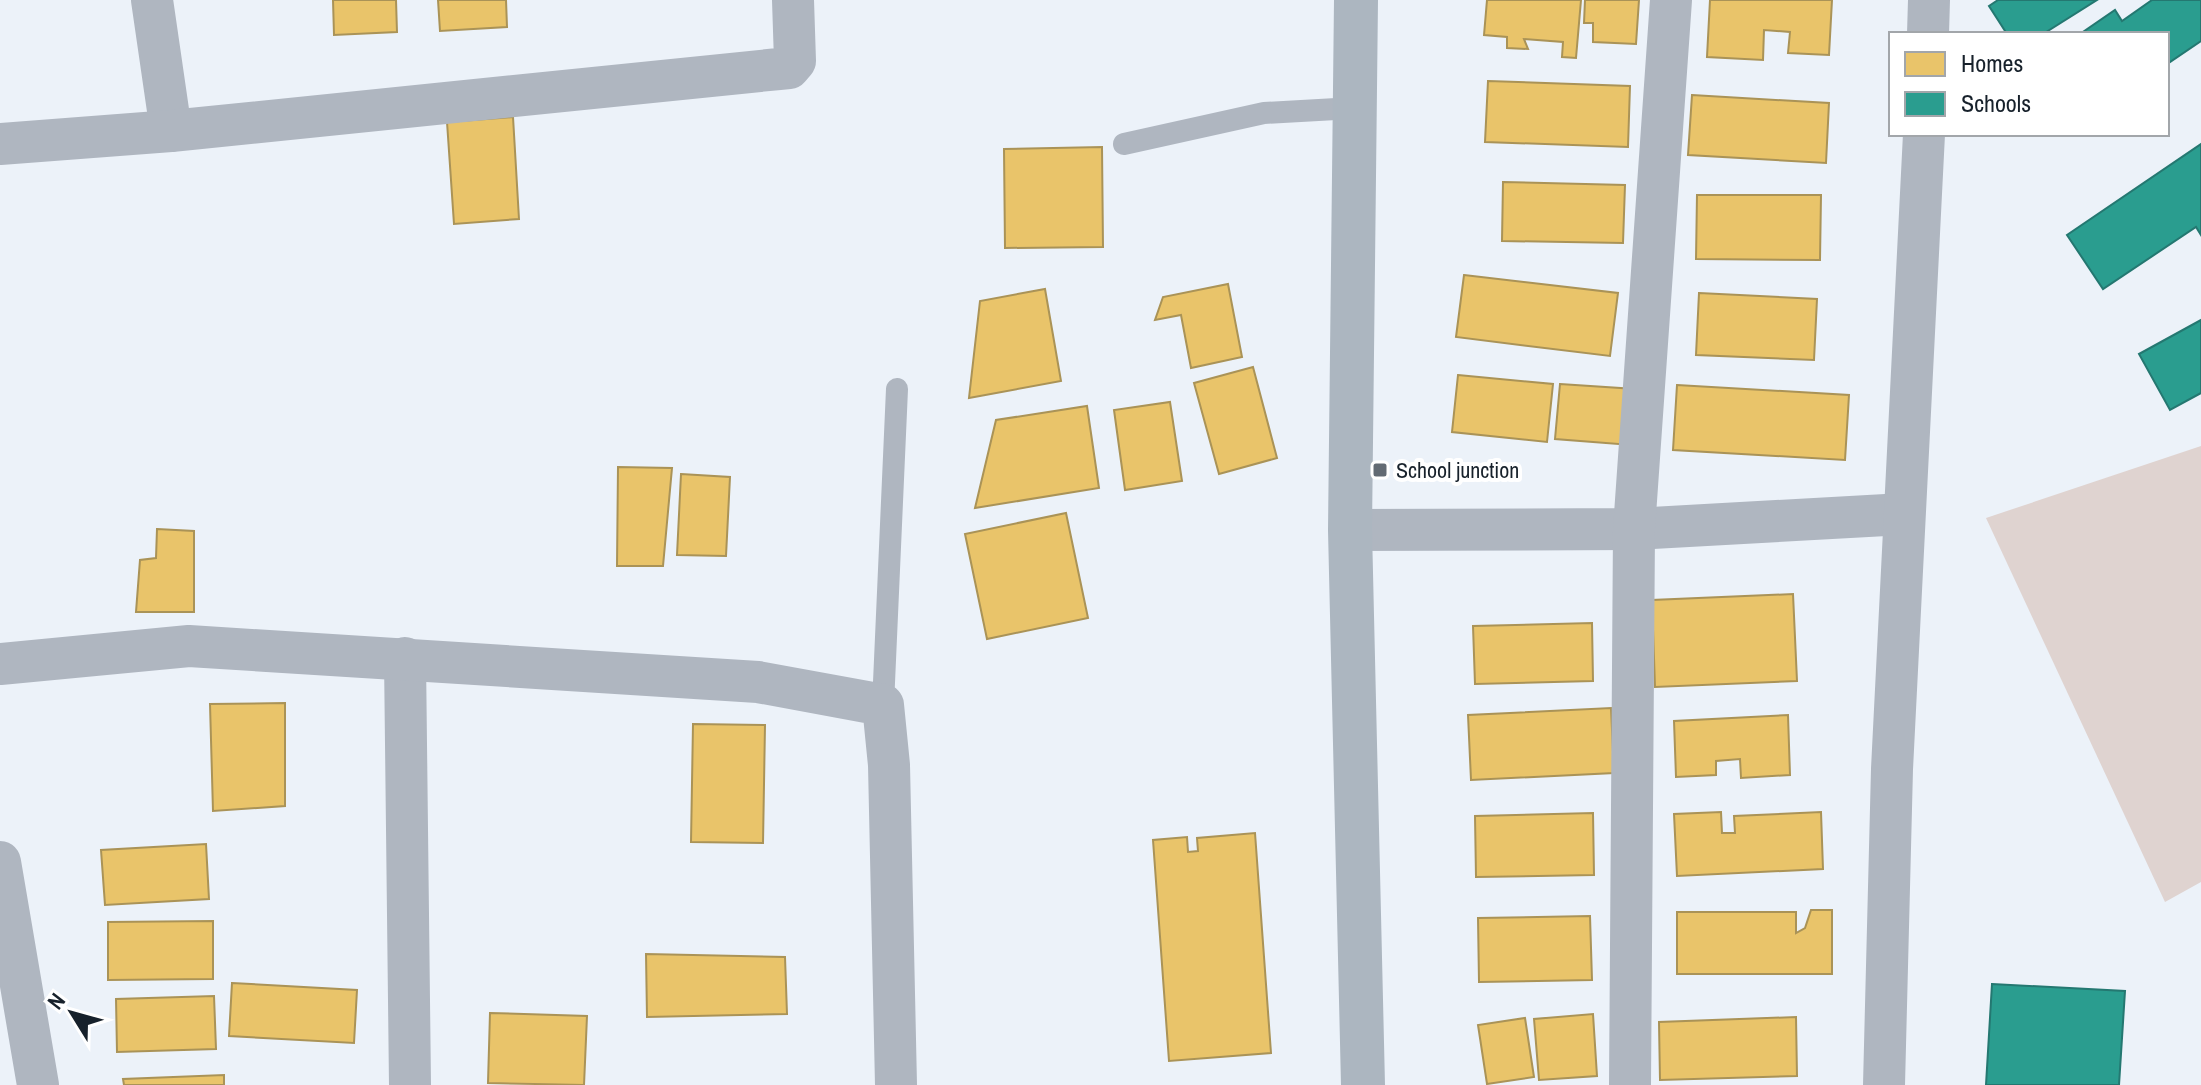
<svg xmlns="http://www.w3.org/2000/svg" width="2201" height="1085" font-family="'Archivo Narrow',sans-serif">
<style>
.green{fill:#dfd3d0}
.homes{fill:#e9c46a;stroke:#aa9357;stroke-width:2}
.schools{fill:#2a9d8f;stroke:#247871;stroke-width:2}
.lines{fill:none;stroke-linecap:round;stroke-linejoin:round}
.lane{stroke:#afb6c0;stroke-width:22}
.street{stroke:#afb6c0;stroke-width:42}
.secondary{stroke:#acb6c0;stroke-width:44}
.poi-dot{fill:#626a73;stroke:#fff;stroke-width:3}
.labels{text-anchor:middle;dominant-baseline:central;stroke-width:8;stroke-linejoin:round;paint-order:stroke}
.poi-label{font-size:22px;fill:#17212b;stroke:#fff;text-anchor:start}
</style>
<rect width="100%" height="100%" fill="#ecf2f9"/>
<!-- green -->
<polygon class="green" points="2201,446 2201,882 2165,902 1986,518"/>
<!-- homes -->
<g class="homes">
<polygon points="333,0 396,0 397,32 334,35"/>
<polygon points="438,0 506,0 507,27 440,31"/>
<polygon points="1487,0 1581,0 1576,58 1562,57 1563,42 1524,39 1528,49 1507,48 1507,37 1484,35"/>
<polygon points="1585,0 1639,0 1636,44 1593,42 1593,23 1584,23"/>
<polygon points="1710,0 1832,0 1829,55 1788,53 1790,32 1764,30 1763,60 1707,57"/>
<polygon points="1488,81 1630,86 1628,147 1485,142"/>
<polygon points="1692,95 1829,103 1826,163 1688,155"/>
<polygon points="513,117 519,219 454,224 447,122"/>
<polygon points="1102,147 1103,247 1005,248 1004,149"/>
<polygon points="1503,182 1625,185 1623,243 1502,241"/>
<polygon points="1697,195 1821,195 1820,260 1696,259"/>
<polygon points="1464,275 1618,293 1610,356 1456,337"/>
<polygon points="1228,284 1242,357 1191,368 1181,315 1155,320 1163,297"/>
<polygon points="1045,289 1061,381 969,398 980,301"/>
<polygon points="1699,293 1817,299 1814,360 1696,355"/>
<polygon points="1253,367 1277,458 1219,474 1194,383"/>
<polygon points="1458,375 1553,384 1547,442 1452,432"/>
<polygon points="1560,384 1635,389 1631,445 1555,439"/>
<polygon points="1677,385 1849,395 1845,460 1673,450"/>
<polygon points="1170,402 1182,481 1125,490 1114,410"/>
<polygon points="1087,406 1099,488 975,508 996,420"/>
<polygon points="618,467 672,468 663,566 617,566"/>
<polygon points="681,474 730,477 726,556 677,555"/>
<polygon points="1066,513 1088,618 987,639 965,534"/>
<polygon points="157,529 194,531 194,612 136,612 140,560 156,558"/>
<polygon points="1793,594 1797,681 1655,687 1652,600"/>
<polygon points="1592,623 1593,681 1475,684 1473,626"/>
<polygon points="285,703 285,806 213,811 210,704"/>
<polygon points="1611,708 1614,773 1471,780 1468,715"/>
<polygon points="1788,715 1790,775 1741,778 1740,759 1716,761 1716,775 1676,777 1674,721"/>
<polygon points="693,724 765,725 763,843 691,842"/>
<polygon points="1721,812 1722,833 1735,833 1734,816 1821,812 1823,869 1677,876 1674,814"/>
<polygon points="1593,813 1594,875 1476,877 1475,816"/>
<polygon points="1255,833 1271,1053 1169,1061 1153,840 1187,837 1188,852 1198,851 1197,838"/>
<polygon points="206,844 209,899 105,905 101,850"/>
<polygon points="1811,910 1832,910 1832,974 1677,974 1677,912 1796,912 1796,933 1805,928"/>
<polygon points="1590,916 1592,980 1479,982 1478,918"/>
<polygon points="213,921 213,979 108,980 108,922"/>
<polygon points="646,954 785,957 787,1014 647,1017"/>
<polygon points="232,983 357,990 354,1043 229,1036"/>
<polygon points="214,996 216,1049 117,1052 116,999"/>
<polygon points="490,1013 587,1016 584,1085 488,1083"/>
<polygon points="1593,1014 1597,1076 1539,1080 1534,1019"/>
<polygon points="1796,1017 1797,1076 1660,1080 1659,1022"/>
<polygon points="1525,1018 1534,1077 1487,1084 1478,1025"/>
<polygon points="224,1075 224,1085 124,1085 123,1079"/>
</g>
<!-- schools -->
<g class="schools">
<polygon points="1998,0 2097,0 2043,34 2007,34 1989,6"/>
<polygon points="2152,0 2201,0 2201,41 2167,64 2167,34 2080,34 2115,10 2122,21"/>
<polygon points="2201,144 2201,235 2196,227 2103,289 2067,235"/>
<polygon points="2201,320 2201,393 2170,410 2139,354"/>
<polygon points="1992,984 2125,991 2119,1085 1986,1085"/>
</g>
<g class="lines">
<!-- lane -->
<g class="lane">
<polyline points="1124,144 1264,113 1354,108"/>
<polyline points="883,705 897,389"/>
</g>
<!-- street -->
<g class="street">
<polyline points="152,0 171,131"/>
<polyline points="1928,34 1929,0"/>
<polyline points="0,144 171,131 779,69 789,68 795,61 793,0"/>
<polyline points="1350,530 1634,529 1904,514"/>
<polyline points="405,658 410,1085"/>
<polyline points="0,664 189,646 758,682 883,705 889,765 896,1085"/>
<polyline points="0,862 38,1085"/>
<polyline points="1630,1085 1634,529 1671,0"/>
<polyline points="1884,1085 1892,769 1924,134"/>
</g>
<!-- secondary -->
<polyline class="secondary" points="1356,0 1350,530 1363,1085"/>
</g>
<!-- markers -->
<rect class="poi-dot" x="1372" y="462" width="16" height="16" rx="4"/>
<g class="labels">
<!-- poi labels -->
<g class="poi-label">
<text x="1396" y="470">School junction</text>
</g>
</g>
<!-- legend -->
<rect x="1889" y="32" width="280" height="104" fill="#ffffff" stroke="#a2a6aa" stroke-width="2"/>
<rect x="1905" y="52" width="40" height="24" fill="#e9c46a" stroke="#a2a6aa" stroke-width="2"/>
<text x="1961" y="72" font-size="24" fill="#17212b">Homes</text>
<rect x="1905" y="92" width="40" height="24" fill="#2a9d8f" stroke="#a2a6aa" stroke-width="2"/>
<text x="1961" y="112" font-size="24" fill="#17212b">Schools</text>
<!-- north arrow -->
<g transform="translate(72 1013) rotate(307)" stroke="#ffffff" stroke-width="6" paint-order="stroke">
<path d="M0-6L14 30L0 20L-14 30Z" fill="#17212b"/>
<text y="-12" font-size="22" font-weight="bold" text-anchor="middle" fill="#17212b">N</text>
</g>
</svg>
